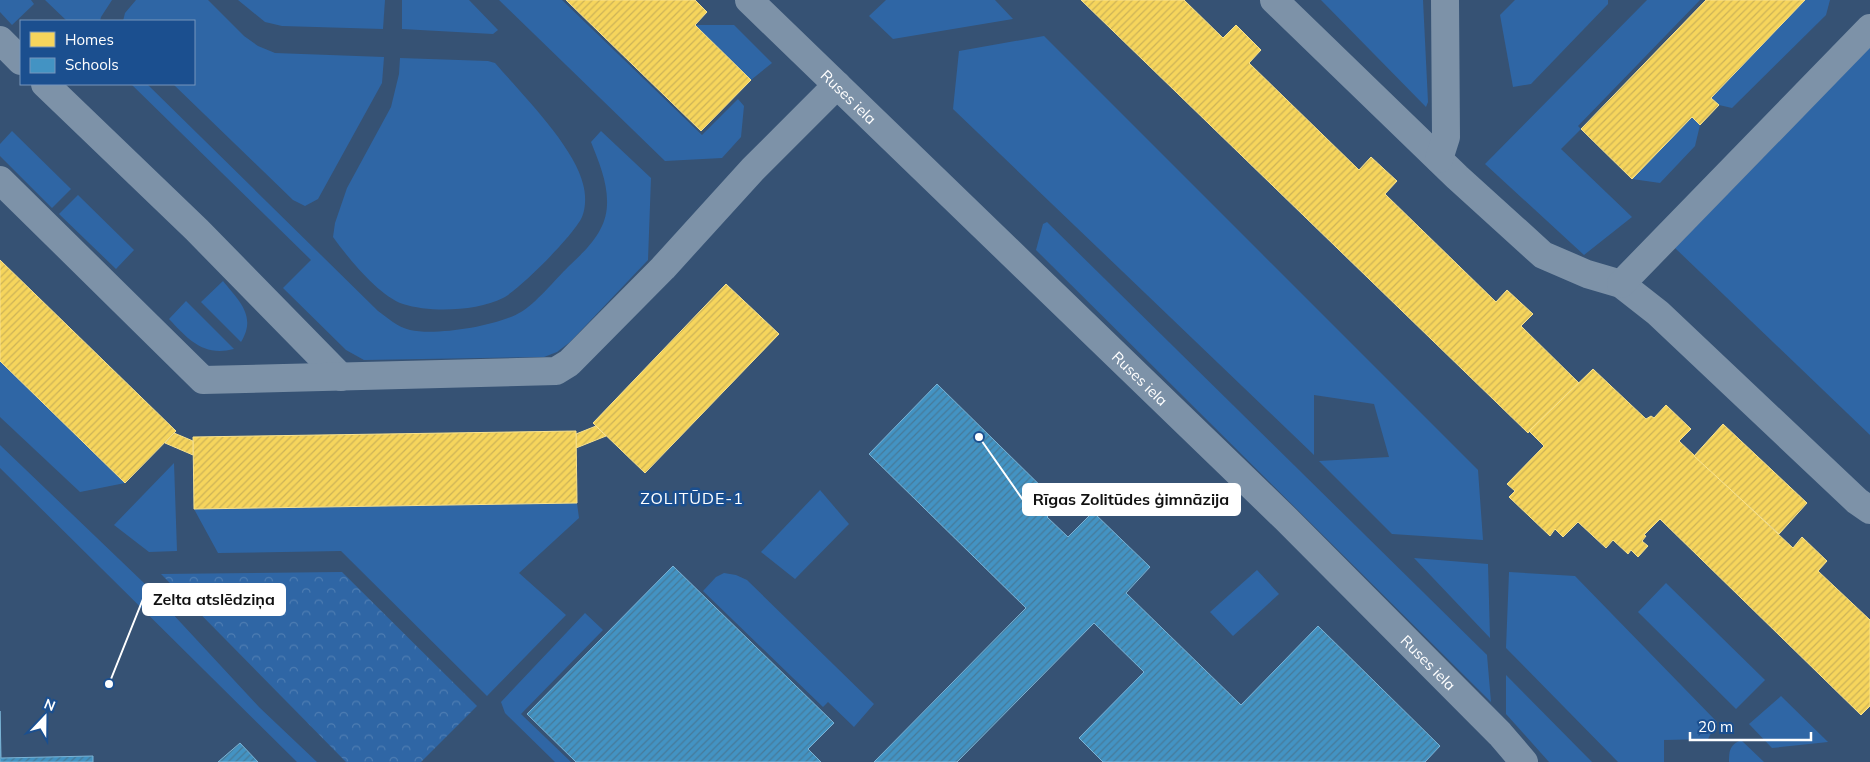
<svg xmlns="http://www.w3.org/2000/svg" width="1870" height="762" font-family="Mulish,sans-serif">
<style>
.green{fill:#2f66a5}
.forest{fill:url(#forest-crowns)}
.homes{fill:url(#homes-hatch);stroke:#f9e28d}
.schools{fill:url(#schools-hatch);stroke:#7bb3d5}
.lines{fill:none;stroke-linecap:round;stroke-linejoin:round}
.minor{stroke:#7d92a8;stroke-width:28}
.labels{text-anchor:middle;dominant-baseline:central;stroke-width:5;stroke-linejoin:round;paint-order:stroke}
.street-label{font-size:15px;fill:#fff;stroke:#1b4f8f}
.neighbourhood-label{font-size:16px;letter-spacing:1px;fill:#fff;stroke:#1b4f8f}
.leader{fill:none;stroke:#fff;stroke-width:2}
.callout-dot{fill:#fff;stroke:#1b4f8f;stroke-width:2}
.callout{fill:#fff;stroke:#fff;stroke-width:2}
.callout-label{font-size:16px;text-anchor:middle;font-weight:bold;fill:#111}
</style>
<defs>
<pattern id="forest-crowns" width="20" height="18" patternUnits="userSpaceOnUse" patternTransform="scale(1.25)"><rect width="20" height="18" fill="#2f66a5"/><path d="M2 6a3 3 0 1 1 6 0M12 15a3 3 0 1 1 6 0" fill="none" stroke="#4e7db2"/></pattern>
<pattern id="homes-hatch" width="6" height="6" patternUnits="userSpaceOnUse" patternTransform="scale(1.25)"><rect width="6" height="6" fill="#f6d55c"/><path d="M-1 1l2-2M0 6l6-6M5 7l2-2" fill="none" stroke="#ccb358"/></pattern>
<pattern id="schools-hatch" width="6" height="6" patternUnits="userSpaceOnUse" patternTransform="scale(1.25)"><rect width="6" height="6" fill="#4393c3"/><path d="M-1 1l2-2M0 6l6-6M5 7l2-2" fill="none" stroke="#467a99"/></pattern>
</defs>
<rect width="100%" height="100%" fill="#365274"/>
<!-- green -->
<g class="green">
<polygon points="0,0 31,0 34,4 12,25 0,12"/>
<polygon points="45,0 112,0 101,17 100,21 67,21"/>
<polygon points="136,0 208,0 244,36 258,46 275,53 384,57 382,83 318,199 305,206 293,200 173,84 194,84 194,21 123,21 125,13"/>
<polygon points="238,0 385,0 383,29 282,26 265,22"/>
<polygon points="402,0 469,0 498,30 493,34 402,29"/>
<polygon points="499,0 562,0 702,135 738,99 744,106 741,137 722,158 665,161"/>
<polygon points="886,0 995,0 1013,19 893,39 869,16"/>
<polygon points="1321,0 1423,0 1428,102 1426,107"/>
<polygon points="1515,0 1608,0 1608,4 1531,84 1513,87 1500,15"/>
<polygon points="1647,0 1700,0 1578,126 1581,129 1561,149 1632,217 1584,255 1485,164"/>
<polygon points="1805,0 1830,0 1826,15 1732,108 1719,105 1711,98"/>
<polygon points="695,25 734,25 772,63 751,80"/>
<polygon points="1044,36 1478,470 1483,540 1392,534 1319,461 1389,457 1374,404 1314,395 1314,455 953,109 959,51"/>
<polygon points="1870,47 1870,435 1675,248"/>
<path d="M400,58L488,61L495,63C520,92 575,147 583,184C586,194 586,208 582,217C574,235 520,289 503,298C477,311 431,313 403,304C379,296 348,258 333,237L335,223L347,188L391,107L399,74Z"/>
<path d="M131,84H147L378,311C388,318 397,327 410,330C436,336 498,326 521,312C534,305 556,279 568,267C586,250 606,232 607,205C608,183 599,162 591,142L601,131L651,178L648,260L570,342L557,352L544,357L364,360L346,350L283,288L311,260Z"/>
<polygon points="1692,117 1700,125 1695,146 1660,183 1632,179"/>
<polygon points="12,131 71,189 52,208 0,156 0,144"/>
<polygon points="78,195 134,250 116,269 59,214"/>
<polygon points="1047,222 1487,655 1491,702 1036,250 1043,224"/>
<path d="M223,281C239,301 257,316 241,342L201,302Z"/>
<path d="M186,301L234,349C203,357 188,339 169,319Z"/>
<polygon points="0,361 125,483 80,492 0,417"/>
<polygon points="0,445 144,583 259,707 317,762 297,762 0,468"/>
<polygon points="174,463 177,551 149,552 114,525"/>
<polygon points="820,490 849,524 795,579 761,552"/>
<polygon points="577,503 579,518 519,573 566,615 487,696 341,551 218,553 194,509"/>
<polygon points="1414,558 1488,564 1490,638"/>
<polygon points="1257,570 1279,594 1233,636 1210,612"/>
<polygon points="1509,572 1575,576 1717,722 1708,739 1664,740 1664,762 1618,762 1506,648"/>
<polygon points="724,573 736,575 747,580 874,704 854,727 828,702 823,707 703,591 716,577"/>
<polygon points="1666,583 1765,680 1736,709 1638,612"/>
<polygon points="585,613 603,630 521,714 571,762 555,762 505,713 501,702"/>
<polygon points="1506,675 1592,762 1549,762 1506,714"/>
<polygon points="1781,696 1828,742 1772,748 1749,724"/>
<path d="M1741,740L1764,762H1729C1729,750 1730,745 1741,740Z"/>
</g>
<!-- forest -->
<polygon class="forest" points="342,572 477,706 421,762 346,762 161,574"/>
<!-- homes -->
<g class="homes">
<polygon points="566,0 695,0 707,12 695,25 751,80 701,131"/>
<polygon points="1081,0 1184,0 1223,38 1236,25 1261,50 1249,63 1359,170 1371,157 1397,181 1385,194 1496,302 1507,290 1533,314 1521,326 1579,383 1528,433"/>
<polygon points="1706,0 1805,0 1711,98 1719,105 1700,125 1692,117 1632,179 1581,129"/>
<polygon points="0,260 176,431 125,483 0,361"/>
<polygon points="726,284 779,334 645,473 593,423"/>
<polygon points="1593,369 1646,419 1651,416 1654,418 1666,405 1691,429 1679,441 1793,548 1802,537 1827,561 1818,571 1870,620 1870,706 1861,715 1660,519 1644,535 1646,536 1642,541 1648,546 1638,557 1631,550 1628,554 1613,540 1606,548 1578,522 1563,537 1555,529 1550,536 1509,497 1515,491 1507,484 1544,446 1529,431"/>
<polygon points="1723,424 1807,503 1779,534 1694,456"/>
<polygon points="596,426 606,436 576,448 576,434"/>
<polygon points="576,431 577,503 194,509 193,437"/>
<polygon points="174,433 193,441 193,455 165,443"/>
</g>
<!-- schools -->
<g class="schools">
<polygon points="937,384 1059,504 1047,517 1068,537 1093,512 1150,567 1126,593 1241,705 1318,626 1440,746 1425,762 1103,762 1079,738 1144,672 1094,623 957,762 874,762 1026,608 869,454"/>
<polygon points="673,566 834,723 808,749 821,762 576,762 527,714"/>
<polygon points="0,711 1,758 93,756 93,762 0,762"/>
<polygon points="240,743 258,762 218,762"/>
</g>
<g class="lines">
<!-- minor -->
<g class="minor">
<path id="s1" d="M749,0L1286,519L1500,734L1524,762"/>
<polyline points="1274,0 1457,177 1543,255 1587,274 1621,284 1658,313 1857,501 1870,510"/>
<polyline points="0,40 21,61"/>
<polyline points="45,84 197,230 341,377"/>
<polyline points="1439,159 1446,137 1445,0"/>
<polyline points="0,180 203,380 556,371 569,363 663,268 753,169 837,85"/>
<polyline points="1621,284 1870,28"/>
</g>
</g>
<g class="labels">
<!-- street labels -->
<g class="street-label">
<text stroke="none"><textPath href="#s1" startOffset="139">Ruses iela</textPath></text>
<text stroke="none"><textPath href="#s1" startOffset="544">Ruses iela</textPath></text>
<text stroke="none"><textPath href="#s1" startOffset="949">Ruses iela</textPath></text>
</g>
<!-- neighbourhood labels -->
<g class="neighbourhood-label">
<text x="692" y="498">ZOLITŪDE-1</text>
</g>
</g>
<!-- callouts -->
<path class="leader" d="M979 437L1023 500M109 684L143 599"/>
<g class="callout-dot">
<circle cx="979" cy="437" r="5"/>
<circle cx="109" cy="684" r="5"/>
</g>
<g class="callout">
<rect x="1023" y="484" width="217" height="31" rx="5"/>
<rect x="143" y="584" width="142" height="31" rx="5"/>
</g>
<g class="callout-label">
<text x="1131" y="505">Rīgas Zolitūdes ģimnāzija</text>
<text x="214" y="605">Zelta atslēdziņa</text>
</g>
<!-- legend -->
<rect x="20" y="20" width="175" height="65" fill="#1b4f8f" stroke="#7695bc"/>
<rect x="30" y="32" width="25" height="15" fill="#f6d55c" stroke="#7695bc"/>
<text x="65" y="45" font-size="15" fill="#ffffff">Homes</text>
<rect x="30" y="58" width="25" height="15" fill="#4393c3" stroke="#7695bc"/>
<text x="65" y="70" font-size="15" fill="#ffffff">Schools</text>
<!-- north arrow -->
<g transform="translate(45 717) rotate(22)" stroke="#1b4f8f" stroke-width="4" paint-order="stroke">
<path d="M0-4L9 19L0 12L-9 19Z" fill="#ffffff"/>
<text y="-8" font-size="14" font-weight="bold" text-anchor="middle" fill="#ffffff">N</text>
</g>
<!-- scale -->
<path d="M1690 732v8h121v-8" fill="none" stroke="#ffffff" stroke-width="2.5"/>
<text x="1698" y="732" font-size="15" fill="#ffffff" stroke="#1b4f8f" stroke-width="4" paint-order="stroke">20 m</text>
</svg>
